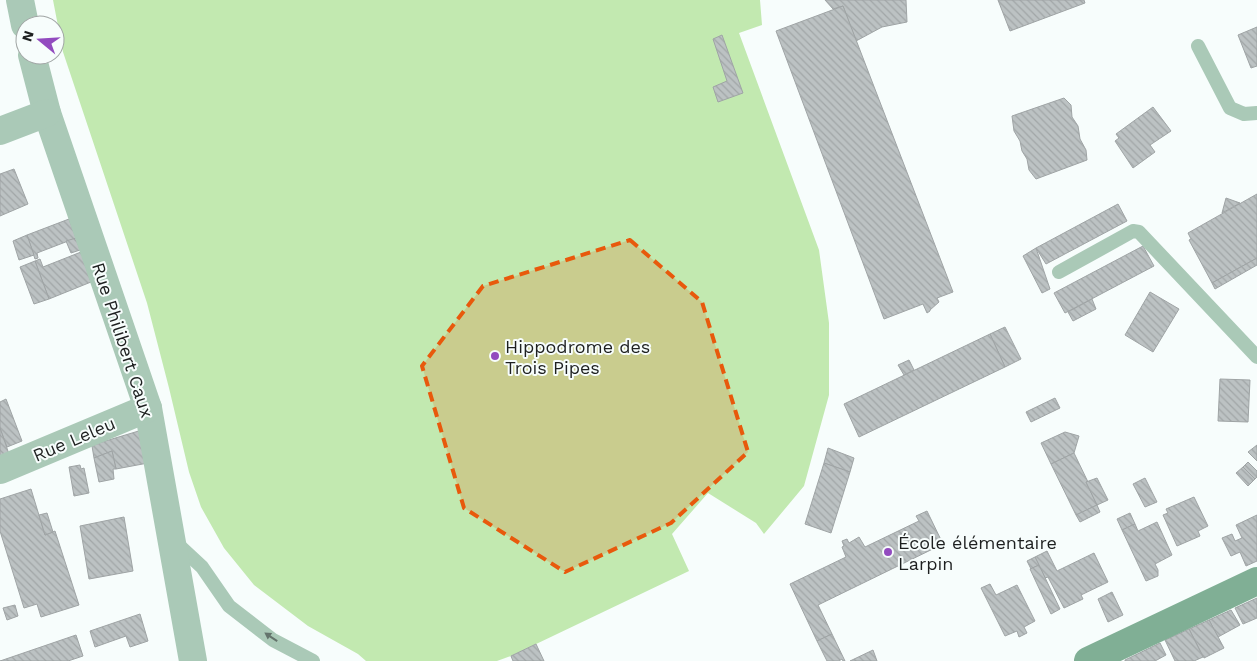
<svg xmlns="http://www.w3.org/2000/svg" width="1257" height="661" font-family="'Work Sans',sans-serif">
<style>
.green{fill:#c2e9b0}
.building{fill:url(#building-back-hatch);stroke:#9fa4a5}
.lines{fill:none;stroke-linecap:round;stroke-linejoin:round}
.lane{stroke:#aac9b7;stroke-width:14}
.street{stroke:#aac9b7;stroke-width:28}
.secondary{stroke:#80af95;stroke-width:28}
.oneway{fill:#64746c}
.marked{fill:#e8590c;fill-opacity:0.2;stroke:#e8590c;stroke-width:4;stroke-dasharray:10 6;stroke-linejoin:round}
.poi-dot{fill:#924bbf;stroke:#f7fdfc;stroke-width:2}
.labels{text-anchor:middle;dominant-baseline:central;stroke-width:4;stroke-linejoin:round;paint-order:stroke}
.street-label{font-size:18px;fill:#1e2020;stroke:#f7fdfc}
.poi-label{font-size:18px;fill:#1e2020;stroke:#f7fdfc;text-anchor:start}
</style>
<defs>
<pattern id="building-back-hatch" width="6" height="6" patternUnits="userSpaceOnUse" patternTransform="scale(1.25)"><rect width="6" height="6" fill="#bcc2c3"/><path d="M-1 5l2 2M0 0l6 6M5-1l2 2" fill="none" stroke="#a1a6a7"/></pattern>
</defs>
<rect width="100%" height="100%" fill="#f7fdfc"/>
<!-- green -->
<polygon class="green" points="53,0 760,0 762,25 739,33 819,250 829,323 829,395 804,486 764,534 756,523 708,493 672,534 689,571 511,656 497,661 366,661 358,654 308,626 254,585 224,548 201,507 189,472 169,388 147,303 63,52"/>
<!-- building -->
<g class="building">
<polygon points="825,0 906,0 907,22 882,27 856,41 843,6 833,9"/>
<polygon points="998,0 1084,0 1085,3 1010,31"/>
<polygon points="843,6 953,292 937,298 939,302 930,310 930,311 927,313 923,304 884,319 776,31"/>
<polygon points="1257,27 1257,66 1251,68 1238,35"/>
<polygon points="722,35 743,93 718,102 713,87 727,81 713,39"/>
<polygon points="1064,98 1071,105 1072,117 1078,126 1080,139 1086,150 1087,160 1036,179 1029,170 1027,159 1022,151 1020,141 1014,131 1012,116"/>
<polygon points="1153,107 1171,131 1150,145 1155,152 1133,168 1115,141 1119,138 1116,134"/>
<polygon points="14,169 28,204 0,216 0,174"/>
<polygon points="1257,194 1257,258 1212,283 1189,240 1191,239 1188,233"/>
<polygon points="1226,198 1240,203 1222,213"/>
<polygon points="1118,204 1127,221 1046,264 1036,248"/>
<polygon points="69,219 76,238 37,253 38,258 35,259 27,235"/>
<polygon points="27,235 34,255 19,260 13,241"/>
<polygon points="76,238 80,250 71,253 66,241"/>
<polygon points="1143,246 1154,266 1065,313 1054,293"/>
<polygon points="1036,248 1050,289 1042,293 1023,256"/>
<polygon points="81,252 91,282 49,299 35,261 40,259 43,267"/>
<polygon points="1257,258 1257,265 1215,289 1212,283"/>
<polygon points="35,261 49,299 34,304 20,267"/>
<polygon points="1150,292 1179,309 1153,352 1125,335"/>
<polygon points="1092,299 1096,309 1073,321 1068,312"/>
<polygon points="1005,327 1021,359 1005,367 990,334"/>
<polygon points="990,334 1005,367 859,437 844,404"/>
<polygon points="909,360 914,370 904,375 898,365"/>
<polygon points="1220,379 1250,380 1248,422 1218,421"/>
<polygon points="1055,398 1060,408 1031,422 1026,412"/>
<polygon points="6,399 22,441 7,447 0,428 0,402"/>
<polygon points="0,428 10,457 0,461"/>
<polygon points="142,430 148,463 116,469 112,451 94,458 92,446 102,442"/>
<polygon points="1065,432 1079,436 1074,453 1051,464 1041,443"/>
<polygon points="1257,445 1257,461 1248,452"/>
<polygon points="828,448 854,458 850,472 824,463"/>
<polygon points="112,451 116,469 113,469 114,479 99,482 94,458"/>
<polygon points="1074,453 1088,482 1086,482 1097,505 1076,515 1051,464"/>
<polygon points="1248,462 1257,471 1257,477 1255,479 1243,467"/>
<polygon points="824,463 850,472 831,533 805,524"/>
<polygon points="80,465 81,469 84,468 89,493 74,496 69,467"/>
<polygon points="1243,467 1255,479 1248,486 1236,473"/>
<polygon points="1097,478 1108,500 1097,505 1086,482"/>
<polygon points="1145,478 1157,502 1145,507 1133,484"/>
<polygon points="31,489 45,535 55,531 79,605 41,617 37,604 24,608 0,531 0,499"/>
<polygon points="1194,497 1208,526 1198,531 1200,536 1177,546 1163,515 1168,513 1166,509"/>
<polygon points="1097,505 1100,512 1080,522 1076,515"/>
<polygon points="927,511 943,544 818,605 832,634 817,641 790,584 846,557 842,547 844,546 842,541 847,539 849,543 859,537 865,547 919,521 916,516"/>
<polygon points="47,513 53,532 45,535 39,515"/>
<polygon points="1130,513 1135,524 1122,530 1117,519"/>
<polygon points="1257,515 1257,561 1246,566 1240,552 1231,556 1222,538 1232,534 1235,541 1242,538 1236,525"/>
<polygon points="124,517 133,571 89,579 80,526"/>
<polygon points="1157,522 1172,555 1155,564 1158,570 1158,576 1146,581 1122,530 1135,524 1138,531"/>
<polygon points="1047,551 1057,571 1094,553 1108,582 1081,595 1083,599 1064,608 1048,577 1045,578 1035,557"/>
<polygon points="1035,557 1039,565 1031,569 1027,561"/>
<polygon points="1039,565 1060,609 1051,614 1030,569"/>
<polygon points="990,584 996,595 1017,585 1035,621 1024,627 1027,633 1019,637 1017,631 1005,636 981,588"/>
<polygon points="1112,592 1123,615 1108,622 1098,599"/>
<polygon points="1257,598 1257,618 1243,624 1235,608"/>
<polygon points="15,605 18,616 7,620 3,608"/>
<polygon points="1231,610 1240,625 1218,637 1209,620"/>
<polygon points="140,614 148,641 130,647 126,636 95,647 90,631"/>
<polygon points="1209,620 1224,648 1204,658 1189,629"/>
<polygon points="1189,629 1203,657 1194,661 1175,661 1165,640"/>
<polygon points="832,634 845,661 843,661 842,659 839,661 827,661 817,641"/>
<polygon points="76,635 83,656 68,661 0,661"/>
<polygon points="1160,643 1166,655 1155,661 1125,661 1125,660"/>
<polygon points="536,644 544,661 513,661 511,656"/>
<polygon points="873,650 877,661 850,661"/>
</g>
<g class="lines">
<!-- lane -->
<g class="lane">
<polyline points="1198,46 1230,108 1244,114 1257,113"/>
<polyline points="1059,272 1133,231 1139,232 1257,357"/>
<polyline points="174,541 202,567 229,606 273,640 313,661"/>
</g>
<!-- street -->
<g class="street">
<polyline points="20,0 25,25"/>
<polyline points="32,55 47,113 148,408 193,661"/>
<polyline points="0,131 47,113"/>
<polyline points="0,470 148,408"/>
</g>
<!-- secondary -->
<polyline class="secondary" points="1088,661 1257,581"/>
</g>
<!-- one-way arrows -->
<defs><path id="oneway-solid" d="M-6-.8H1V-3.2L6.5 0L1 3.2V.8H-6Z" transform="scale(1.25)"/></defs>
<use class="oneway" href="#oneway-solid" transform="translate(271 637) rotate(-146)"/>
<!-- marked area -->
<path class="marked" d="M630,240L702,302L748,452L671,523L565,572L464,508L422,366L483,286Z"/>
<!-- markers -->
<g class="poi-dot">
<circle cx="495" cy="356" r="5"/>
<circle cx="888" cy="552" r="5"/>
</g>
<g class="labels">
<!-- street labels -->
<g class="street-label">
<text transform="translate(123 340) rotate(72)">Rue Philibert Caux</text>
<text transform="translate(74 439) rotate(-23)">Rue Leleu</text>
</g>
<!-- poi labels -->
<g class="poi-label">
<text x="505" y="346">Hippodrome des<tspan x="505" dy="21">Trois Pipes</tspan></text>
<text x="898" y="542">École élémentaire<tspan x="898" dy="21">Larpin</tspan></text>
</g>
</g>
<!-- north arrow -->
<g transform="translate(40 40) rotate(288)"><circle r="24" fill="#f7fdfc" stroke="#a0a5a4"/>
<path d="M0-4L9 19L0 12L-9 19Z" fill="#924bbf"/>
<text y="-8" font-size="14" font-weight="bold" text-anchor="middle" fill="#1e2020">N</text>
</g>
</svg>
